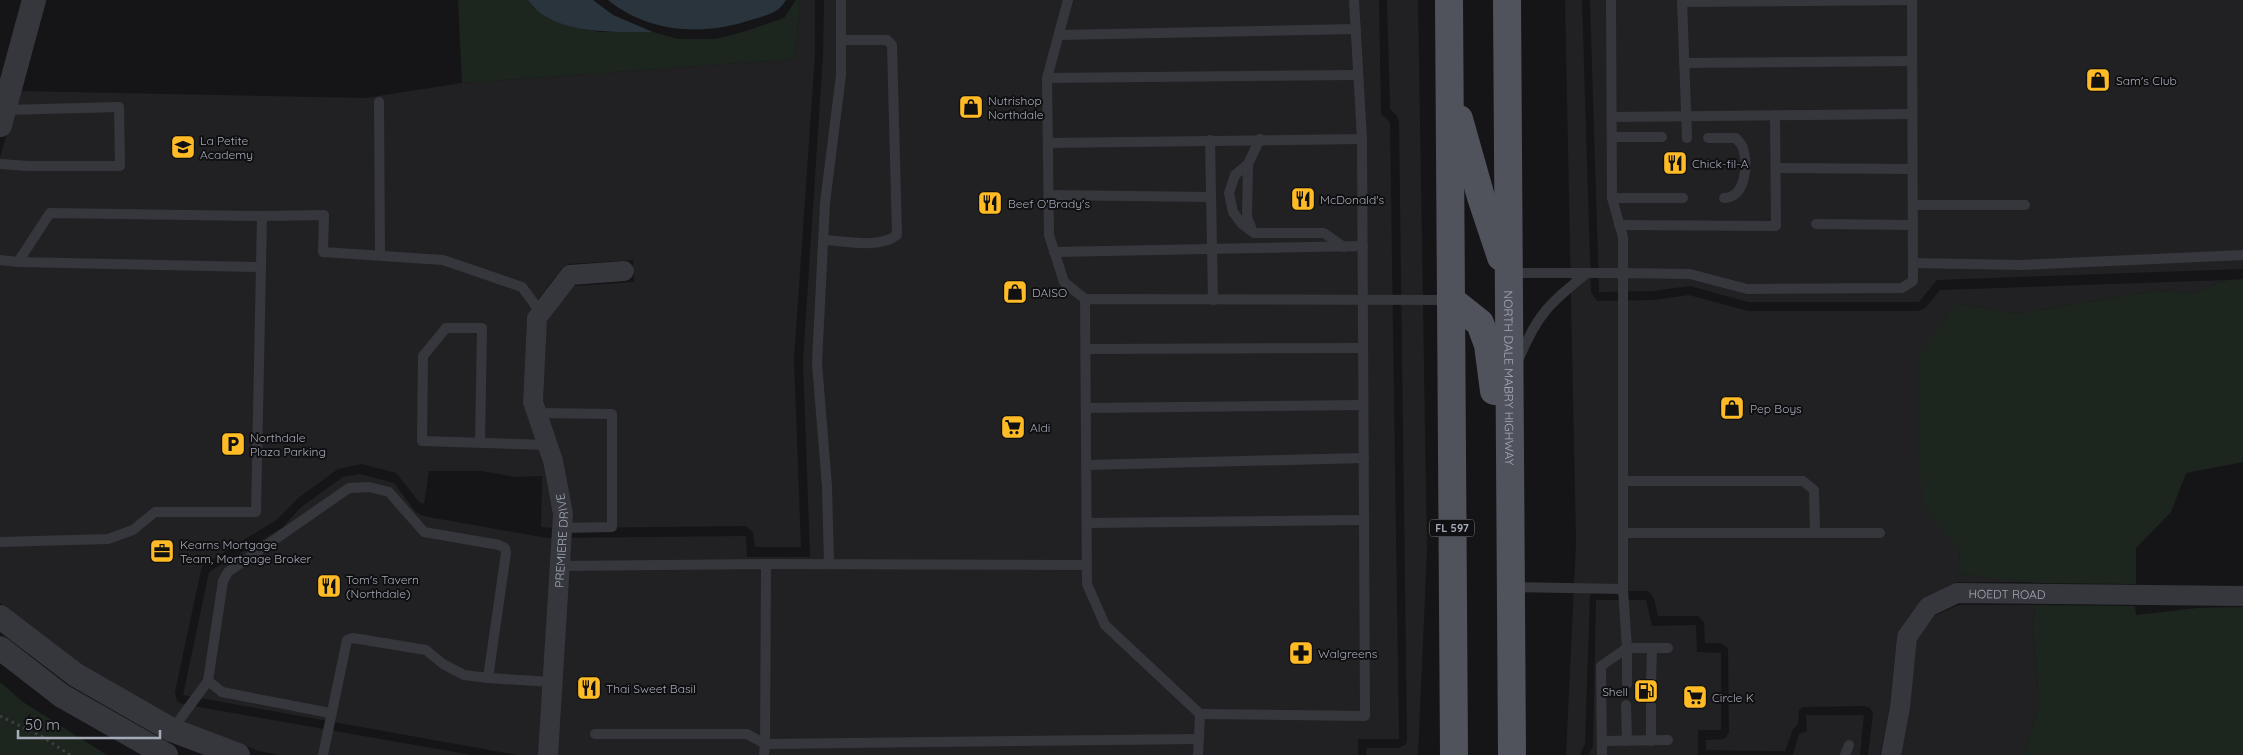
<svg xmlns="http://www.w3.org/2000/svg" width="2243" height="755" font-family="Quicksand,sans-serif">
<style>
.built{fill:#212124}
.green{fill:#1d261e}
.water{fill:#2a343c}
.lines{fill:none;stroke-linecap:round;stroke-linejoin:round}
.path{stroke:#3c3e44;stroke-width:3;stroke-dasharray:2.5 4;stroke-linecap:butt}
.service{stroke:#36373d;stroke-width:10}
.minor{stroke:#36373d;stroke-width:20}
.tertiary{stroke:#36373d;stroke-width:24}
.primary{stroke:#51535c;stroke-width:28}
.labels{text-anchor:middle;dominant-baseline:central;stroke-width:4;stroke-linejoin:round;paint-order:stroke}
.shield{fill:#101012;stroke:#797c87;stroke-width:1}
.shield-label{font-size:11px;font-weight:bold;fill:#a6abb9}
.poi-label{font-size:12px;fill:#a6abb9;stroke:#101012;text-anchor:start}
.street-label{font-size:12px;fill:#a6abb9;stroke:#101012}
</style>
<rect width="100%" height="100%" fill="#151517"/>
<!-- built -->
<g class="built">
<polygon points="800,0 815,0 815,55 794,359 801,547 755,547 753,532 746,526 572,528 543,400 546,323 574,286 634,282 633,260 569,264 562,268 529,311 527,318 523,402 543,464 553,515 552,528 541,527 542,476 515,477 481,471 429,471 424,504 420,503 396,473 362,464 338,469 297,499 278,519 203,565 201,570 175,692 177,701 182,704 472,755 279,755 259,751 176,720 81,666 0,603 0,158 19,91 365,98 462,83 795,59"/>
<polygon points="824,0 1379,0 1381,114 1390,122 1399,739 1358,739 1358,755 517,755 183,695 209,572 283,527 301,507 343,477 360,474 394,483 416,512 423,516 547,538 746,536 747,557 810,557 803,360 823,55"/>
<polygon points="1387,0 1418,0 1427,550 1418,755 1366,755 1367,748 1399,748 1406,744 1407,739 1399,122 1397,116 1390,109"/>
<polygon points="1565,0 1582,0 1591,292 1597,301 1654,300 1689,295 1748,311 1919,311 1925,308 1940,290 2228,280 2193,293 2154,291 2016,314 1957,303 1960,552 1958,574 2037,582 1957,582 1920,600 1897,635 1890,705 1880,755 1868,755 1873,713 1870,708 1864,706 1803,707 1799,710 1798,724 1793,729 1785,751 1706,750 1706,740 1724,739 1729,733 1728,648 1721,643 1705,643 1704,622 1698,616 1658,616 1654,598 1648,591 1594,591 1590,594 1585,744 1580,755 1566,755 1576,543"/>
<polygon points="1590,0 2243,0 2243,269 1937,280 1919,302 1748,302 1690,286 1653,291 1599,292"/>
<polygon points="1596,600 1646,600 1652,626 1696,625 1697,652 1721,653 1721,730 1698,730 1698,755 1589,755 1593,746"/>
<polygon points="1959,605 2035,605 2033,630 2039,705 2024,755 1901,755 1916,641 1934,616"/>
<polygon points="1806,715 1864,715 1860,755 1793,755 1799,734 1807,731"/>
</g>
<!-- green -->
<g class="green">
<polygon points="458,0 528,0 533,8 553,20 599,32 653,32 678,39 716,39 746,31 784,18 796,0 800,0 795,59 462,83"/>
<polygon points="2243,279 2243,462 2186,473 2171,512 2136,548 2136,584 2037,583 1958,574 1960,552 1924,507 1918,453 1917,358 1957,303 2016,314 2154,291 2193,293 2228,280"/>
<polygon points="2035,605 2135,606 2136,615 2197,608 2243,607 2243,755 2024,755 2039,705 2033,630"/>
<polygon points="0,682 23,702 107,755 0,755"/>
</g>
<!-- water -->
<g class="water">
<path d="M528,0H593L613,15L653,32C616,32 550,35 528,0Z"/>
<path d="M608,0H786C777,14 769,14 754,19C705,36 650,34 608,0Z"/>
</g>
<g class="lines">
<!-- path -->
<polyline class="path" points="0,716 43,737 70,755"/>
<!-- service -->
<g class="service">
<polyline points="1068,0 1047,78 1049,235 1064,282 1085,299"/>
<polyline points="1682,0 1687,138"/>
<polyline points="1683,2 1912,0"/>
<polyline points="1059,35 1356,29"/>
<polyline points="1684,63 1912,61"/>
<polyline points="1047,78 1358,75"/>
<polyline points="379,102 380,255"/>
<polyline points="1612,117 1912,114"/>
<polyline points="1612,137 1662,137"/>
<path d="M1708,138H1736C1738,141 1742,144 1743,148C1748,164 1746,198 1724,198"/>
<polyline points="1260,139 1248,164 1235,175 1229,193 1233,212 1242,224 1254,233 1324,233 1344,247"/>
<polyline points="1210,140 1213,300"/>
<polyline points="1048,143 1362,139"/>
<polyline points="0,164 29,166 120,166 119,107 5,110"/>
<polyline points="1248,164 1247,217 1253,232"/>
<polyline points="1776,168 1912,169"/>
<polyline points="1049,195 1211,197"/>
<polyline points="1612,198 1683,198"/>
<polyline points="1913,205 2025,205"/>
<polyline points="262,216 324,215 323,252 443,260 522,287 541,313"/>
<polyline points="1816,224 1913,225"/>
<polyline points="1619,225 1776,226 1775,115"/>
<path d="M824,240C845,241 879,249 897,235L892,45L887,40H841"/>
<polyline points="1054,252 1363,246"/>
<polyline points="0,260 18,262 50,213 262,216 256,512 155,512 133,530 108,539 0,542"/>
<polyline points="18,262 261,267"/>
<polyline points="1913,263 2021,265 2243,255"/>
<polyline points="1509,273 1623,273 1623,237 1612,198 1611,0"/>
<polyline points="1086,349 1363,348"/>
<path d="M1518,361C1537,314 1549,304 1587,273"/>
<polyline points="1086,408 1363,405"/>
<polyline points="537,413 612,414 612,527 562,528"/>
<polyline points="480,443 482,328 446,328 423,356 422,441 547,445"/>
<polyline points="1087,465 1364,458"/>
<polyline points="1623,481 1803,481 1814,490 1815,533"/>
<polyline points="1087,523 1364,520"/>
<polyline points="1623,533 1880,533"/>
<polyline points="766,564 1087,565"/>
<polyline points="829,564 827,487 817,363 825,203 841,75 841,0"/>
<polyline points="560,566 766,564 765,744 747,734 595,734"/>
<polyline points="1512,587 1623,589 1627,648 1601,666 1602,755"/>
<polyline points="1623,589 1623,273 1690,274 1747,289 1902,288 1913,281 1912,0"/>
<polyline points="488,678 552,682"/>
<polyline points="208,681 222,692 330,713"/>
<polyline points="1627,684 1627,648 1668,648"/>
<polyline points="1651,684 1652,648"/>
<polyline points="1626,705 1627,741"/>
<polyline points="1200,714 1365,716 1362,139 1354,0"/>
<polyline points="172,730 208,681 223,581 228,572 349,488 369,487 389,492 424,532 499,545 505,548 506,553 488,678 464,675 443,664 426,650 353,638 347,640 323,755"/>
<polyline points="1602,741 1668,740"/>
<polyline points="1651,741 1651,705"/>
<polyline points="764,755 765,744 1199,739"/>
<polyline points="1198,755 1200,714 1105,625 1087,584 1085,299 1449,300"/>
<polyline points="1845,755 1849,745"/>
</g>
<!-- minor -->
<g class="minor">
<path id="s1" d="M548,755L563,514L553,461L533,402L537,318L570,275L624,271"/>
<path id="s2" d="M1891,755L1900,707L1907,637L1928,607L1957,593L2243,596"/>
</g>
<!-- tertiary -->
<g class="tertiary">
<polyline points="0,125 34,0"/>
<polyline points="0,617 76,675 172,730 238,755"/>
<polyline points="0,648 62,696 166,755"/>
</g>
<!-- primary -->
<g class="primary">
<polyline points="1449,0 1454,755"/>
<path id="s3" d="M1507,0L1512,755"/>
<polyline points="1459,119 1481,197 1501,257"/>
<polyline points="1451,300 1480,323 1488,345 1494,391"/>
</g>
</g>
<!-- icons -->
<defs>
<symbol id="shop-square" viewBox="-11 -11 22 22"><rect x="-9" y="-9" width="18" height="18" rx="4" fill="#ffbb25" stroke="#101012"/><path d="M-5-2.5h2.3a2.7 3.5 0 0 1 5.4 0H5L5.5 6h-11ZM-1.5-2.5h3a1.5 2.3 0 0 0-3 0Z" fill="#111"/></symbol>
<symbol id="school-square" viewBox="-11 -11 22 22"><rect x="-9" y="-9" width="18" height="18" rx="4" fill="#ffbb25" stroke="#101012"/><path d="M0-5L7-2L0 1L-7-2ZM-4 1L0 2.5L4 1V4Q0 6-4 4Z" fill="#111"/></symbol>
<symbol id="restaurant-square" viewBox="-11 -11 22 22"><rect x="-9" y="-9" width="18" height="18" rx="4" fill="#ffbb25" stroke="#101012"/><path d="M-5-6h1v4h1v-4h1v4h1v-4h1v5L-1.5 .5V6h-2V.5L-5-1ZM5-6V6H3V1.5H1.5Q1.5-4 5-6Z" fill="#111"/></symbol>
<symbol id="supermarket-square" viewBox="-11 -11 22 22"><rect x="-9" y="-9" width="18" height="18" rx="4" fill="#ffbb25" stroke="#101012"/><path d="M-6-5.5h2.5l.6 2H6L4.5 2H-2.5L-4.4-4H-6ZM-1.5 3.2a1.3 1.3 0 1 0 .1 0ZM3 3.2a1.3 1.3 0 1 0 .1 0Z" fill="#111"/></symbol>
<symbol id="parking-square" viewBox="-11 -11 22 22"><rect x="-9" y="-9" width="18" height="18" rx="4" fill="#ffbb25" stroke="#101012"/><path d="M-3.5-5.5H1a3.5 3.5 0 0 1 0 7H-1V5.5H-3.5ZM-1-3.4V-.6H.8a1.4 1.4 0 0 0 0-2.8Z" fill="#111"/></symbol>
<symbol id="office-square" viewBox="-11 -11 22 22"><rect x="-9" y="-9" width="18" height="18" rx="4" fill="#ffbb25" stroke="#101012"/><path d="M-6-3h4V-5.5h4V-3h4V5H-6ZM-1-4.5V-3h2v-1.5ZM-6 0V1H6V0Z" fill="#111"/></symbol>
<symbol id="pharmacy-square" viewBox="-11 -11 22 22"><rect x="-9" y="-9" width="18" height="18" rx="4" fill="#ffbb25" stroke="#101012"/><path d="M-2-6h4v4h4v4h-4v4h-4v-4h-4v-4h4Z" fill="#111"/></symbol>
<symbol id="fuel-square" viewBox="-11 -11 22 22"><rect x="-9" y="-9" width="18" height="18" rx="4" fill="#ffbb25" stroke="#101012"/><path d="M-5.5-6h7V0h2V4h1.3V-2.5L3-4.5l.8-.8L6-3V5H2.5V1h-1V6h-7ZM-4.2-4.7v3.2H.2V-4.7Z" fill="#111"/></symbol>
</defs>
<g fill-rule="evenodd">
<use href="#shop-square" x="2084" y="66" width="28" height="28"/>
<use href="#shop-square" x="957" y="93" width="28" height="28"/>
<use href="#school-square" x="169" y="133" width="28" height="28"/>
<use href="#restaurant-square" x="1661" y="149" width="28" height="28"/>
<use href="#restaurant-square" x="1289" y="185" width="28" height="28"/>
<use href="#restaurant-square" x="976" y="189" width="28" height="28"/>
<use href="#shop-square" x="1001" y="278" width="28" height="28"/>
<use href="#shop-square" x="1718" y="394" width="28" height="28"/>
<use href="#supermarket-square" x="999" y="413" width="28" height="28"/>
<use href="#parking-square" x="219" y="430" width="28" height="28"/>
<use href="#office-square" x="148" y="537" width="28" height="28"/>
<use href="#restaurant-square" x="315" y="572" width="28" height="28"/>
<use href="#pharmacy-square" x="1287" y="639" width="28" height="28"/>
<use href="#restaurant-square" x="575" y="674" width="28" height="28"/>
<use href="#fuel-square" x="1632" y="677" width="28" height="28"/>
<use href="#supermarket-square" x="1681" y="683" width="28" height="28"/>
</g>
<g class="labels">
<!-- shield labels -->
<rect class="shield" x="1429.5" y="519.5" width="45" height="17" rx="4"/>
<g class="shield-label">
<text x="1452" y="528">FL 597</text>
</g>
<!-- poi labels -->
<g class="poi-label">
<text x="2116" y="80">Sam's Club</text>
<text x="988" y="100">Nutrishop<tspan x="988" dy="14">Northdale</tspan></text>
<text x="200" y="140">La Petite<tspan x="200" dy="14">Academy</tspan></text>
<text x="1692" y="163">Chick-fil-A</text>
<text x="1320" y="199">McDonald's</text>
<text x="1008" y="203">Beef O'Brady's</text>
<text x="1032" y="292">DAISO</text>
<text x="1750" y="408">Pep Boys</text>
<text x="1030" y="427">Aldi</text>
<text x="250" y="437">Northdale<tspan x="250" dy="14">Plaza Parking</tspan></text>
<text x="180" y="544">Kearns Mortgage<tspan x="180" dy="14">Team, Mortgage Broker</tspan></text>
<text x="346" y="579">Tom's Tavern<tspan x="346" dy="14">(Northdale)</tspan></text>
<text x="1318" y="653">Walgreens</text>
<text x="606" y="688">Thai Sweet Basil</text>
<text x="1628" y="691" text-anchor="end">Shell</text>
<text x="1712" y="697">Circle K</text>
</g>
<!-- street labels -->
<g class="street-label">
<text stroke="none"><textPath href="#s3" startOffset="378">NORTH DALE MABRY HIGHWAY</textPath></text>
<text stroke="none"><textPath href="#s1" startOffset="215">PREMIERE DRIVE</textPath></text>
<text stroke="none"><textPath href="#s2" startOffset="238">HOEDT ROAD</textPath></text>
</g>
</g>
<!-- scale -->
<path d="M18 730v8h142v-8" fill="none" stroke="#a6abb9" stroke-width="2.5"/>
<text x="25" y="730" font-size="15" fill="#a6abb9" stroke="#101012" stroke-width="4" paint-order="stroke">50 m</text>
</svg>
